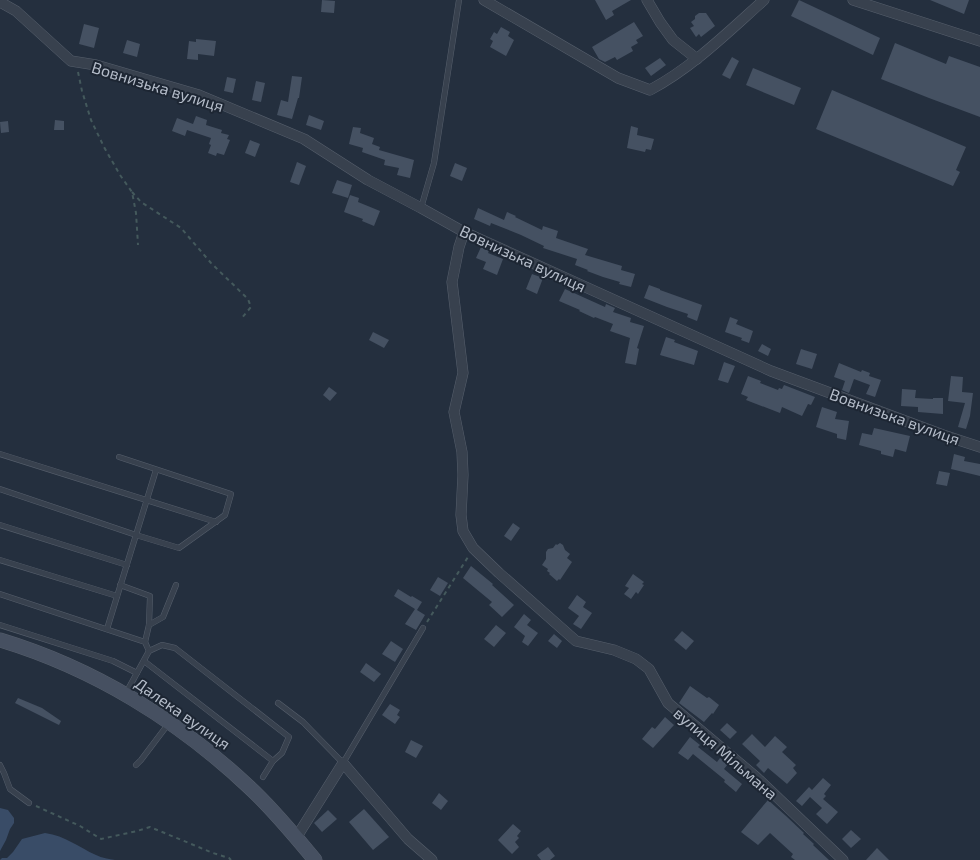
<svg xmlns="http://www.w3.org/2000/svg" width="980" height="860" font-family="'Exo 2',sans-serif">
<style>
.water{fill:#394c67}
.building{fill:#455162}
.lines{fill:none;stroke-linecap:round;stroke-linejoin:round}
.lane-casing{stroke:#565f6c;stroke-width:6}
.street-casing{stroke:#565f6c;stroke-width:11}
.secondary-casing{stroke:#565f6c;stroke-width:15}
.path{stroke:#44595c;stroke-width:2;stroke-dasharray:4 4;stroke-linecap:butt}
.lane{stroke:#38414e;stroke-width:5}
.street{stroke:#38414e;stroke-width:10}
.secondary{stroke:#465061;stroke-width:14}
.labels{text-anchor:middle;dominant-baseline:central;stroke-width:4;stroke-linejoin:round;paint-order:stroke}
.street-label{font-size:16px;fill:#b4bcc9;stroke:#1d2633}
</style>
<rect width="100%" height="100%" fill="#242f3e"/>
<!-- water -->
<g class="water">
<polygon points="0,808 8,810 14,818 14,823 10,829 6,840 0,851"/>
<path d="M45,833C66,836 78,847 96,855C102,858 109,859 115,860H0L2,858H7L13,852L22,839Z"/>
</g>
<!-- building -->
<g class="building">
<polygon points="322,0 335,1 334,13 321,12"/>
<polygon points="595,0 631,0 612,11 614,15 606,20"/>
<polygon points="799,0 880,38 873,55 791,16"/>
<polygon points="930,0 969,0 964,14"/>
<polygon points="699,13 706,13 715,26 701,37 699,34 696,37 690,28 694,26 691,22 695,19 695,16"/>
<polygon points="634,22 643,36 636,40 638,43 631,47 633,51 617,60 615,57 605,62 599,59 592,47"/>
<polygon points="84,24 99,28 94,48 79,44"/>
<polygon points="501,27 510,32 508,36 514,40 506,56 490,47 493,41 490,39 494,32 497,34"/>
<polygon points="196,39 216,41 214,56 198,54 198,60 187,59 189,41 196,42"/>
<polygon points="127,40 140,44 137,57 123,53"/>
<polygon points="895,43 946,64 949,56 980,67 980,117 929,98 881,79"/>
<polygon points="732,57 739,61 730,79 722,75"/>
<polygon points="660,58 666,65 651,76 645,68"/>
<polygon points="753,68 801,88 794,105 746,85"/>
<polygon points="292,76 302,77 299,98 298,98 292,119 277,115 281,100 288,102"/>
<polygon points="227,77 236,79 233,93 224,91"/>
<polygon points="256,81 265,83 261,102 252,100"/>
<polygon points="832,90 966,147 956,170 960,172 953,186 816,129"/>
<polygon points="309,115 324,121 321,130 306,125"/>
<polygon points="196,116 207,120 206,125 222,130 221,133 229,135 227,139 230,140 224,155 217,153 216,156 208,153 211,145 209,144 211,138 187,130 185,136 172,131 177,118 193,124"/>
<polygon points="55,120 64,121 64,130 54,130"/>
<polygon points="8,121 9,132 1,133 0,122"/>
<polygon points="631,126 638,128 637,135 654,139 651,150 646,149 645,152 627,148"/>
<polygon points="353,127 361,128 360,133 374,138 372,144 380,147 379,150 414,160 410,178 397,175 399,168 384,165 385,160 362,152 363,148 349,144"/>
<polygon points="250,140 260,144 255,157 245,153"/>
<polygon points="297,162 306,166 299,185 290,182"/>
<polygon points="455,163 467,168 462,181 450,176"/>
<polygon points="337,180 352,185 348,198 332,193"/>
<polygon points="350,195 359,198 358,202 380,211 374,226 362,221 363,219 344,212"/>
<polygon points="478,208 504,220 507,212 516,216 515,217 542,230 543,226 558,231 556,238 588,249 585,255 622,266 621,270 635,274 631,287 619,284 620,282 603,277 587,271 588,270 575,265 577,259 543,248 544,246 521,235 491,223 490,226 474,219"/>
<polygon points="481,247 489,251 488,253 503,259 497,275 483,269 486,262 476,258"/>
<polygon points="532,274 543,278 537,294 526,289"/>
<polygon points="649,285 660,289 660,290 702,305 697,321 687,317 688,314 667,307 644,298"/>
<polygon points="565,289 605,307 606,304 615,308 613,312 631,318 630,322 644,326 637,348 639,349 636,365 625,363 630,338 610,331 613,324 595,317 594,318 579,311 580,310 559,301"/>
<polygon points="730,317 738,320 736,324 753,331 749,343 741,340 742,338 725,332"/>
<polygon points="373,332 389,340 384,348 369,340"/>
<polygon points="666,337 675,340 674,342 698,351 694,365 660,355"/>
<polygon points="762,344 771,349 768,356 758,351"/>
<polygon points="801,349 817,354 812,369 796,364"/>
<polygon points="724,362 735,366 728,383 718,380"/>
<polygon points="839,363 861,372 862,370 870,373 869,376 881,380 875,397 866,394 870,385 854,379 849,393 842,390 845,381 834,377"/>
<polygon points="748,376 761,381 760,383 778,390 779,388 782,389 784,385 815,397 811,405 808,404 802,416 782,407 780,413 746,400 748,397 741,394"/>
<polygon points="951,376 963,377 962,392 973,393 970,416 966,429 958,427 965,403 948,401"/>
<polygon points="329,387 337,393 330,401 323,395"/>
<polygon points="902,389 916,390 915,398 933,399 933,398 943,398 943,414 918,412 918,407 901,406"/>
<polygon points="822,407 837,412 835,419 849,421 846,440 837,438 837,434 816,427"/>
<polygon points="874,428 910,436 906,452 895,449 893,457 881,454 881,451 859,445 862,433 872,435"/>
<polygon points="954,454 965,457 964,461 980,464 980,476 951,469"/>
<polygon points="939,471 950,473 947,486 936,484"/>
<polygon points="513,523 520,528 511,541 504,536"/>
<polygon points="560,543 563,545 565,550 570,554 567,558 572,562 560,580 559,579 557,581 549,574 550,573 547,571 548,569 542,565 546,559 546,552 548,549 553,548 556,544 557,545"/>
<polygon points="471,566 493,584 492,585 514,605 502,617 489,605 492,602 463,578"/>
<polygon points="633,574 644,582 642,584 644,585 638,594 636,592 631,599 624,594 629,588 625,586"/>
<polygon points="438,577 448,583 440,596 430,590"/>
<polygon points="398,589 411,597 412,596 422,602 417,610 425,615 416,630 405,624 415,609 394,596"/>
<polygon points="577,595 586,602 583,607 592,613 581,629 573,624 579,616 568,608"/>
<polygon points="524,614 531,620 527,625 538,633 528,646 522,642 525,636 514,627"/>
<polygon points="496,625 506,633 494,647 484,639"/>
<polygon points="682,631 694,641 686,650 674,640"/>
<polygon points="554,634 562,641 557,648 548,641"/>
<polygon points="391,641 403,649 395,662 382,654"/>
<polygon points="366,663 381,674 374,682 360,672"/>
<polygon points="690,686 707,698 709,697 719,705 713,714 712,713 704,722 679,703"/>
<polygon points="18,698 42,708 61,721 59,725 15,703"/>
<polygon points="390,704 400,710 397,715 400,717 395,724 382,715"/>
<polygon points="665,717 674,725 653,748 642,739 652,727 655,729"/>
<polygon points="727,723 737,732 730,739 720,730"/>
<polygon points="752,734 765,747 775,736 787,747 782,752 796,765 793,768 797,773 787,784 768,768 764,773 756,765 760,761 742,744"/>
<polygon points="690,737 700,745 698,747 717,762 720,758 728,764 724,769 742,784 736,792 724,782 725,780 693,754 688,760 678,753"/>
<polygon points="411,740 423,746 416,758 405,752"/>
<polygon points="823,778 831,785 824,794 826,796 823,799 838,812 827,824 816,814 822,808 810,797 802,806 796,801 809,787 812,790"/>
<polygon points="439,793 448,801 441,810 432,803"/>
<polygon points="768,800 786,816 804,833 803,834 814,844 813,845 829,860 795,860 791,857 793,854 770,833 758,845 741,832"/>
<polygon points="364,809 389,837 373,850 349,822"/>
<polygon points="328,810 337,819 322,832 314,823"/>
<polygon points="513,824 521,831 517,836 519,838 515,842 519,847 512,854 498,840"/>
<polygon points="851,830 861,839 851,848 842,839"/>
<polygon points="548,847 555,856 550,860 541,860 537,855"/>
<polygon points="877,848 889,860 866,860"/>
</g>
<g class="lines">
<defs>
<g id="lane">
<polyline points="421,208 434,163 459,0"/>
<polyline points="0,454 216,522"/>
<polyline points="0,489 136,535 179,548 225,515 231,494 119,457"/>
<polyline points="0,525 127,565"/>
<polyline points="0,560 117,596"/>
<polyline points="120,585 150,596 149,625 145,642"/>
<polyline points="0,594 145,642 149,651 126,693"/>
<polyline points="0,625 113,661 137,673"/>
<polyline points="149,625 163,617 176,585"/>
<polyline points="107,629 156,470"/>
<polyline points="149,651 162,645 175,648 289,737 282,753 273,761"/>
<polyline points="144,661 273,761 263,777"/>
<polyline points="278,703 303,722 343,763 423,628"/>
<polyline points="0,765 4,773 10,789 29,803"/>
<polyline points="136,765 141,760 169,723"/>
</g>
<g id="street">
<path d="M484,0L618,78L650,90C693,67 728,32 764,0"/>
<polyline points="647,0 660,22 673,40 697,59"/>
<polyline points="853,0 980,41"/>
<polyline points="0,2 16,11 71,61 96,65 199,95 304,139 368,180 421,208 464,232 771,371 943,435 980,447"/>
<polyline points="464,232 459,247 452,282 463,373 454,412 462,452 463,475 461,515 463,531 473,548 499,573 576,641 614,650 636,659 649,669 668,703 756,777 843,860"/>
<polyline points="296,838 343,763 408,839 432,860"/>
</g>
<path id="secondary" d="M0,640C93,668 178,720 249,787C273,809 294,835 315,860"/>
</defs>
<!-- lane casing -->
<use href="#lane" class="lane-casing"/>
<!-- street casing -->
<use href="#street" class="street-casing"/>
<!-- secondary casing -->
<use href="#secondary" class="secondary-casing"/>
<!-- path -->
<g class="path">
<polyline points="78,72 82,91 91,120 104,147 120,175 132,192 136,213 138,245"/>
<polyline points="132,192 141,202 181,228 211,263 248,299 251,307 241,319"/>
<polyline points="427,622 468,557"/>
<polyline points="36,806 80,826 101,839 137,831 150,827 213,853 229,858 231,860"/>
</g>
<!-- lane -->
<use href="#lane" class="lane"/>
<!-- street -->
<use href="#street" class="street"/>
<!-- secondary -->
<use href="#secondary" class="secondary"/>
</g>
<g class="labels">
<!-- street labels -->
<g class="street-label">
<text transform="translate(158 86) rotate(17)">Вовнизька вулиця</text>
<text transform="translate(523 258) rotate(25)">Вовнизька вулиця</text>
<text transform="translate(895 416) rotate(20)">Вовнизька вулиця</text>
<text transform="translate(183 713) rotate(35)">Далека вулиця</text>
<text transform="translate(726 753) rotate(41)">вулиця Мільмана</text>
</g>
</g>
</svg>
